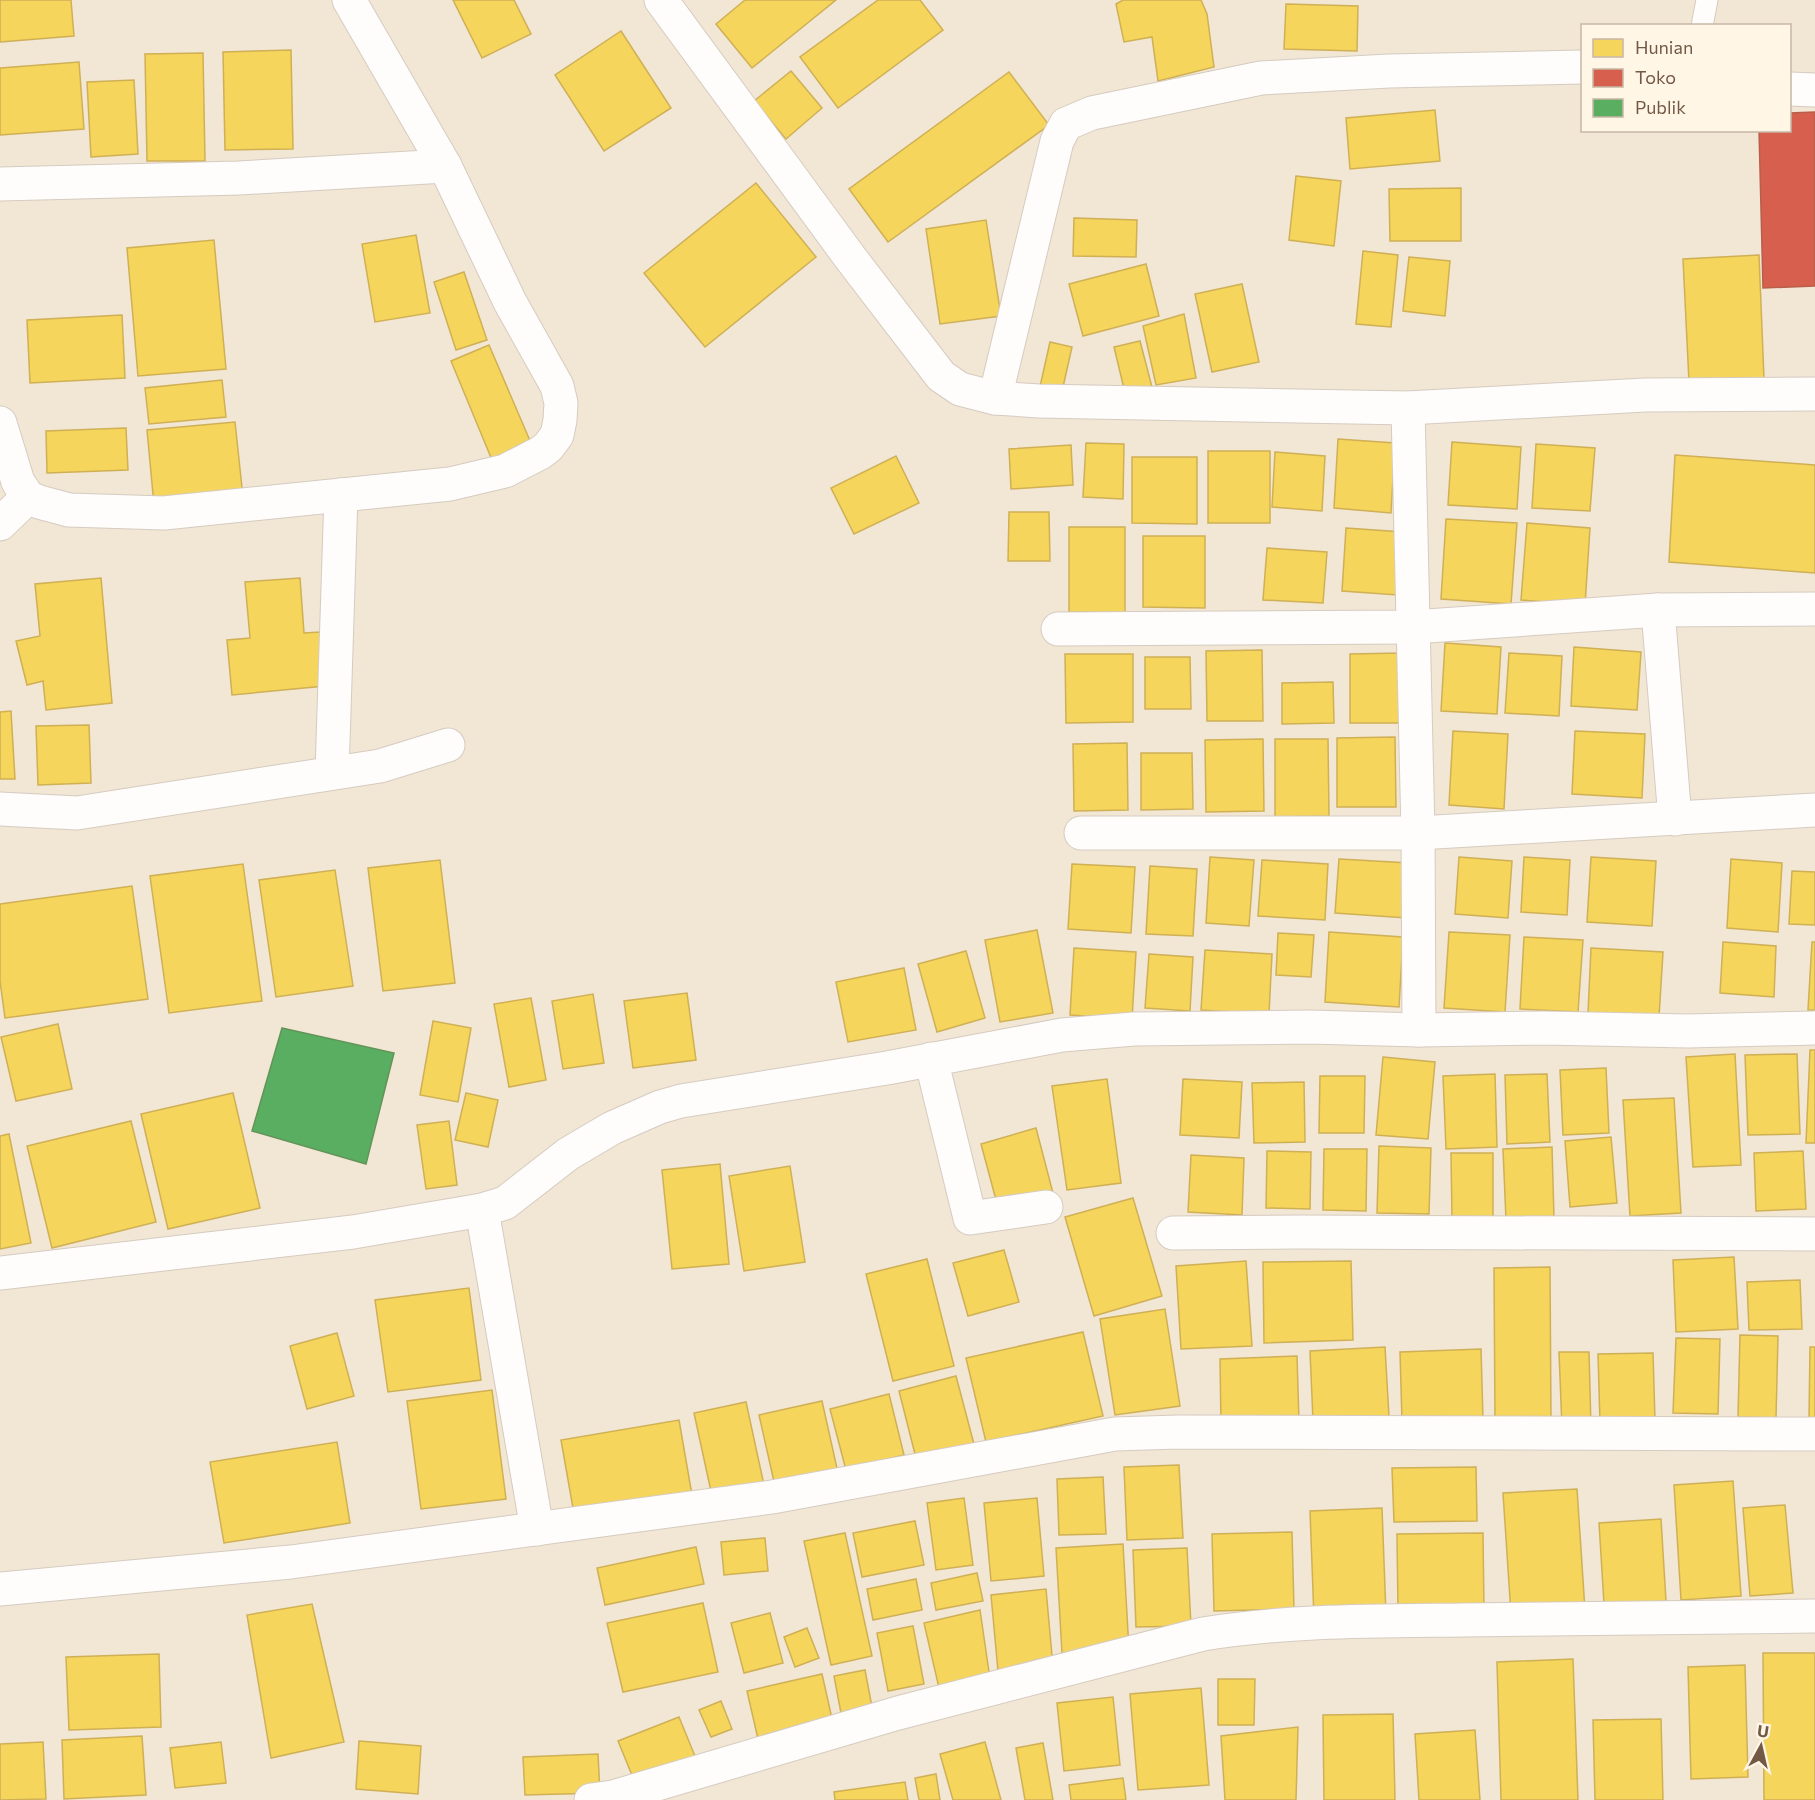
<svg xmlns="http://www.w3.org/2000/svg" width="1815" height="1800" font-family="Commissioner,sans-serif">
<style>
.residential{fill:#f2e6d5;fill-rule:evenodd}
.homes{fill:#f6d55c;stroke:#cfb055;stroke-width:1.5}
.shops{fill:#d6604d;stroke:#b85e4b;stroke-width:1.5}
.public{fill:#5aae61;stroke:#629459;stroke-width:1.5}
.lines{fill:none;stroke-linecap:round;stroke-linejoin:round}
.service-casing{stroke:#d5cbc0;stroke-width:23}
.minor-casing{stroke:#d5cbc0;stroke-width:35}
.service{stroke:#fefdfb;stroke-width:21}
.minor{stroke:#fefdfb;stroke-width:33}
</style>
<rect width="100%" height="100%" fill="#f6f0e5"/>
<!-- residential -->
<path class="residential" d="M0,0H1815V1800H0ZM1582,26H1790V130H1582Z"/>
<!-- homes -->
<g class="homes">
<polygon points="0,0 71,0 74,36 0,42"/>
<polygon points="453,0 514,0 531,34 482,58"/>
<polygon points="745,0 836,0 752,68 716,24"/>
<polygon points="878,0 920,0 943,30 838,108 800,57"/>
<polygon points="1123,0 1201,0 1207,14 1214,67 1158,81 1152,37 1124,42 1116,4"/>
<polygon points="1286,4 1358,6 1357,51 1284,49"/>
<polygon points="621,31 671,108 604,151 555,75"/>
<polygon points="291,50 293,149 225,150 223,52"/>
<polygon points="203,53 205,161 147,161 145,54"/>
<polygon points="79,62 84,129 0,135 0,68"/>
<polygon points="791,71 822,108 786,139 754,101"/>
<polygon points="1009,72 1049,125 888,242 849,189"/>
<polygon points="134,80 138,154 91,157 87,82"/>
<polygon points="1435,110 1440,161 1350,169 1346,118"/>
<polygon points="1296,176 1341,181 1334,246 1289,240"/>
<polygon points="756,183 816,257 705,347 644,273"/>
<polygon points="1461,188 1461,241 1390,241 1389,189"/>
<polygon points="1074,218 1137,220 1136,257 1073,256"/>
<polygon points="986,220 1001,316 940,324 926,229"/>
<polygon points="416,235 430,313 375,322 362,244"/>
<polygon points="214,240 226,369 138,376 127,248"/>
<polygon points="1363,251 1398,255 1391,327 1356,324"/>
<polygon points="1759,255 1764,379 1689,382 1683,259"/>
<polygon points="1409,257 1450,261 1445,316 1403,311"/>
<polygon points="1146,264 1159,316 1083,336 1069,284"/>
<polygon points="464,272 487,340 456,350 434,282"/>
<polygon points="1242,284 1259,362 1212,372 1195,294"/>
<polygon points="1184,314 1196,378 1156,385 1143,326"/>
<polygon points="122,315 125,378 30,383 27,320"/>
<polygon points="1140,341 1153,391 1126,397 1114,347"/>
<polygon points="1050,342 1072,347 1061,396 1039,391"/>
<polygon points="489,345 531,443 492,460 451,361"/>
<polygon points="222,380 226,417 149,424 145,388"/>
<polygon points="235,422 243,497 154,505 147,430"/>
<polygon points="126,428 128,470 47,473 46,431"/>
<polygon points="1338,439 1395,443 1391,513 1334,508"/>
<polygon points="1452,442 1521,447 1517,509 1448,505"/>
<polygon points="1086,443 1124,444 1123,499 1083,497"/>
<polygon points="1536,444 1595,448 1590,511 1532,508"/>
<polygon points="1071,445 1073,485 1011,489 1009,449"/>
<rect x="1208" y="451" width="62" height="72"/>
<polygon points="1275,452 1325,456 1322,511 1272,507"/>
<polygon points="1675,455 1815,465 1815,573 1669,562"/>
<polygon points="896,456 919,503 854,534 831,488"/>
<polygon points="1132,457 1197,457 1197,524 1132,523"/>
<polygon points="1009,512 1049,512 1050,561 1008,561"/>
<polygon points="1446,519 1517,523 1511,604 1441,599"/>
<polygon points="1527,523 1590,528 1585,605 1521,600"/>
<polygon points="1069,527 1125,527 1125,613 1069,612"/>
<polygon points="1346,528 1403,532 1398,595 1342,591"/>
<polygon points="1143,536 1205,536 1205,608 1143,607"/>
<polygon points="1267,548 1327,552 1323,603 1263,600"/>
<polygon points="101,578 112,703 46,710 43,681 27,685 16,641 40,636 35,584"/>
<polygon points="300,578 304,633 320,632 325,686 232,695 227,640 250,638 245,582"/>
<polygon points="1445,643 1501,647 1497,714 1441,711"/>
<polygon points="1574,647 1641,652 1637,710 1571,706"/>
<polygon points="1262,650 1263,721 1207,721 1206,651"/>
<polygon points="1403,653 1404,723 1350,723 1350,654"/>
<polygon points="1509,653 1562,656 1559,716 1505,713"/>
<polygon points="1065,654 1133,654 1133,722 1066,723"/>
<polygon points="1145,657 1190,657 1191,709 1145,709"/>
<polygon points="1333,682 1334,723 1282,724 1282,683"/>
<polygon points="11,711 15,779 0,779 0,712"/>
<polygon points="89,725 91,783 38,785 36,726"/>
<polygon points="1453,731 1508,734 1504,809 1449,805"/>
<polygon points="1575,731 1645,734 1642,798 1572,794"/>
<polygon points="1395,737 1396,807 1337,807 1337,738"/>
<polygon points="1263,739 1264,811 1206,812 1205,740"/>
<polygon points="1275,739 1328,739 1329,816 1275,817"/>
<polygon points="1127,743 1128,810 1074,811 1073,744"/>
<polygon points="1141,753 1192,753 1193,809 1141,810"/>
<polygon points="1210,857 1254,860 1249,926 1206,923"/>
<polygon points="1459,857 1512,861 1508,918 1455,914"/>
<polygon points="1524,857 1570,860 1567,915 1521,912"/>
<polygon points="1591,857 1656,861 1652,926 1587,922"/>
<polygon points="1339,859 1410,863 1407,918 1335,913"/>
<polygon points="1731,859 1782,863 1778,932 1727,928"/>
<polygon points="440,860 455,983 383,991 368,868"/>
<polygon points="1262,860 1328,864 1325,920 1258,916"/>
<polygon points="243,864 262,1001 169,1013 150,876"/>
<polygon points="1072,864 1135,867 1131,933 1068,929"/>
<polygon points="1150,866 1197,869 1193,936 1146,934"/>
<polygon points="335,870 353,986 276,997 259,880"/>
<polygon points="1792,871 1815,872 1815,925 1789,924"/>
<polygon points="132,886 148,999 5,1018 0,981 0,904"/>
<polygon points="1037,930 1053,1013 1000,1022 985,940"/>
<polygon points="1329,932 1403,937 1399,1007 1325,1002"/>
<polygon points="1449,932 1510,935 1505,1012 1444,1008"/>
<polygon points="1278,933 1314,935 1311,977 1276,975"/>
<polygon points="1524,937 1583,940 1578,1012 1520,1009"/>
<polygon points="1723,942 1776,946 1774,997 1720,993"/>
<polygon points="1812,942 1815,942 1815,1010 1808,1010"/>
<polygon points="1074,948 1136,952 1132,1019 1070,1015"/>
<polygon points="1591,948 1663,952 1659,1017 1588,1013"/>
<polygon points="1205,950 1272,954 1269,1014 1201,1010"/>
<polygon points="966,951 985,1018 937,1032 918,964"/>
<polygon points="1149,954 1193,957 1190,1011 1145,1008"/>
<polygon points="904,968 916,1030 848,1042 836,982"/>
<polygon points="687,993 696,1060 633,1068 624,1001"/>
<polygon points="593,994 604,1063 563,1069 552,1001"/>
<polygon points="531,998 546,1080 509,1087 494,1004"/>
<polygon points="433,1021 471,1028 458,1102 420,1095"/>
<polygon points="58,1024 72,1089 16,1101 1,1037"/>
<polygon points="1810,1050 1815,1050 1815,1143 1806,1143"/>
<polygon points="1735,1054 1741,1165 1693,1167 1686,1057"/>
<polygon points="1797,1054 1800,1134 1748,1135 1745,1055"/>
<polygon points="1383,1057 1435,1062 1428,1139 1376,1135"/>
<polygon points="1606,1068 1609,1133 1563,1135 1560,1070"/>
<polygon points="1495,1074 1497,1147 1446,1149 1443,1076"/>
<polygon points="1547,1074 1550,1142 1507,1144 1505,1075"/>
<polygon points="1320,1076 1365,1076 1364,1133 1319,1133"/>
<polygon points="1107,1079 1121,1183 1067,1190 1052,1086"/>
<polygon points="1183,1079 1242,1082 1239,1138 1180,1135"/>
<polygon points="1304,1082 1305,1142 1254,1143 1252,1083"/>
<polygon points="233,1093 260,1208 168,1229 141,1114"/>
<polygon points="466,1093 498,1100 488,1147 455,1140"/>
<polygon points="1674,1098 1681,1213 1630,1216 1623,1100"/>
<polygon points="131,1121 156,1222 52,1248 27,1146"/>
<polygon points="449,1121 457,1185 426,1189 417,1125"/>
<polygon points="1036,1128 1054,1197 999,1211 981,1144"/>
<polygon points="9,1134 31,1243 0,1249 0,1136"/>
<polygon points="1611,1137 1617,1203 1570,1207 1565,1141"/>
<polygon points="1379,1146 1431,1148 1429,1214 1377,1213"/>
<polygon points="1552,1147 1554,1218 1506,1220 1503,1149"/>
<polygon points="1324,1149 1367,1149 1366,1211 1323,1210"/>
<polygon points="1267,1151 1311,1152 1310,1209 1266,1208"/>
<polygon points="1803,1151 1806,1209 1756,1211 1754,1153"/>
<polygon points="1451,1153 1493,1153 1493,1219 1452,1219"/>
<polygon points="1191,1155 1244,1158 1242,1215 1188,1212"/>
<polygon points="720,1164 729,1264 672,1269 662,1170"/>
<polygon points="790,1166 805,1262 744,1271 729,1176"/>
<polygon points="1133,1198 1162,1296 1094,1316 1065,1217"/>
<polygon points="1004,1250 1019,1302 968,1316 953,1263"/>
<polygon points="1734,1257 1738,1329 1676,1332 1673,1260"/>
<polygon points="927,1259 954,1366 893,1381 866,1274"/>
<polygon points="1246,1261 1252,1346 1181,1349 1176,1266"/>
<polygon points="1351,1261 1353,1340 1264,1343 1263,1262"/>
<polygon points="1550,1267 1551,1419 1495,1420 1494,1268"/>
<polygon points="1800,1280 1802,1329 1749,1330 1747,1282"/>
<polygon points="469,1288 481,1380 388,1392 375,1300"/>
<polygon points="1165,1309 1180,1406 1115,1415 1100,1319"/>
<polygon points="1083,1332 1103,1416 986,1442 966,1358"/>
<polygon points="337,1333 354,1396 307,1409 290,1346"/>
<polygon points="1740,1335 1778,1336 1776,1418 1738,1417"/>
<polygon points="1676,1338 1720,1339 1718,1414 1673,1413"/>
<polygon points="1385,1347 1389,1417 1313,1421 1310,1351"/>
<polygon points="1810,1347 1815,1347 1815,1419 1809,1419"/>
<polygon points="1481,1349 1483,1419 1402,1421 1400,1352"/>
<polygon points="1559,1352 1589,1352 1591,1428 1562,1428"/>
<polygon points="1653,1353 1655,1421 1600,1422 1598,1354"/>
<polygon points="1297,1356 1299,1422 1221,1424 1220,1359"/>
<polygon points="956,1376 975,1448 917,1462 899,1391"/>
<polygon points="492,1390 506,1499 421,1509 407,1401"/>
<polygon points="889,1394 904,1455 846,1470 830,1409"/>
<polygon points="822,1401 838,1473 775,1486 759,1415"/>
<polygon points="746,1402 764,1485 712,1496 694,1413"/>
<polygon points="679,1420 692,1495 574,1514 561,1440"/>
<polygon points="337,1442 350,1523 224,1543 210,1462"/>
<polygon points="1179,1465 1183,1538 1127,1540 1124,1467"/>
<polygon points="1476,1467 1477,1521 1394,1522 1392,1468"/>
<polygon points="1103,1477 1106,1534 1059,1535 1057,1479"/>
<polygon points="1733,1481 1741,1596 1681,1600 1674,1485"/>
<polygon points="1577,1489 1585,1610 1511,1614 1503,1493"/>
<polygon points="964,1498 973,1565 936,1570 927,1503"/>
<polygon points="1037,1498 1044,1576 991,1581 984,1503"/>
<polygon points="1785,1505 1793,1593 1750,1596 1743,1508"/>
<polygon points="1382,1508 1386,1615 1314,1618 1310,1511"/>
<polygon points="1661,1519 1666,1601 1604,1604 1599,1523"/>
<polygon points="915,1521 924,1565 862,1577 853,1533"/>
<polygon points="1292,1532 1294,1609 1214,1611 1212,1534"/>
<polygon points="845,1533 872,1656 831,1665 804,1541"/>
<polygon points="1483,1533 1484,1611 1398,1612 1397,1534"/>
<polygon points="765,1538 768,1571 724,1575 721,1542"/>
<polygon points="1123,1544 1129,1650 1062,1653 1056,1548"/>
<polygon points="696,1547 704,1584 605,1605 597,1568"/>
<polygon points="1187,1548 1191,1626 1136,1627 1133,1550"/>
<polygon points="977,1573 983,1601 936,1610 931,1583"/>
<polygon points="916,1579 922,1610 873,1620 867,1589"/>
<polygon points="1046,1589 1053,1667 998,1671 991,1595"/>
<polygon points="703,1603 718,1672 623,1692 607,1623"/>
<polygon points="312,1604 344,1742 271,1758 247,1615"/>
<polygon points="980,1610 990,1679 939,1688 924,1623"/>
<polygon points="770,1613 783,1663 744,1673 731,1623"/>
<polygon points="913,1626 924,1684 888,1691 877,1633"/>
<polygon points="807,1628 819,1658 795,1667 784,1637"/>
<polygon points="1763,1653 1815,1653 1815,1800 1764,1800"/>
<polygon points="159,1654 161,1727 69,1730 66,1657"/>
<polygon points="1573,1659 1578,1800 1501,1800 1497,1662"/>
<polygon points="1745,1665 1748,1777 1691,1779 1688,1667"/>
<polygon points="865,1670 872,1707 841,1713 834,1676"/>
<polygon points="822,1674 833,1723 758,1739 747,1691"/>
<polygon points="1218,1679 1255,1679 1254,1725 1218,1725"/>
<polygon points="1201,1688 1209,1785 1138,1790 1130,1694"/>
<polygon points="1113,1697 1120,1765 1064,1771 1057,1703"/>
<polygon points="721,1701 732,1729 711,1737 699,1710"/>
<polygon points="1393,1714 1395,1800 1324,1800 1323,1715"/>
<polygon points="679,1717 697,1761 636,1785 618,1741"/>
<polygon points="1661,1719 1663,1800 1595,1800 1593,1720"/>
<polygon points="1298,1727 1296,1800 1225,1800 1221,1736"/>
<polygon points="1475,1730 1480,1800 1419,1800 1415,1734"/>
<polygon points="142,1736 146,1795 64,1799 62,1740"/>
<polygon points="359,1741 421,1746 418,1794 356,1789"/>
<polygon points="43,1742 46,1799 0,1800 0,1744"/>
<polygon points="221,1742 226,1783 175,1788 170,1748"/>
<polygon points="985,1742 1001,1800 953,1800 940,1754"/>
<polygon points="1043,1743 1053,1800 1025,1800 1016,1748"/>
<polygon points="598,1754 600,1793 525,1795 523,1757"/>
<polygon points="936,1774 940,1800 919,1800 915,1778"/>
<polygon points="1123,1778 1126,1800 1071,1800 1069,1785"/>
<polygon points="905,1782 908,1800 835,1800 834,1792"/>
</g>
<!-- shops -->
<polygon class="shops" points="1815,112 1815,286 1763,288 1759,130 1790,130 1790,113"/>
<!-- public -->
<polygon class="public" points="282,1028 394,1053 366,1164 252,1131"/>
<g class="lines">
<defs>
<polyline id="service" points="1702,26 1707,0"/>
<g id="minor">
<polyline points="661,0 852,260 941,376 960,389 995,398 1039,401 1408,408 1645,395 1815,394"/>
<polyline points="1790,89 1815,90"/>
<polyline points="0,184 239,178 445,166"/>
<polyline points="995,398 1057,141 1066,124 1092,113 1261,78 1389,71 1582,67"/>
<polyline points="1408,408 1418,833 1419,1030"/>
<polyline points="0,423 18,482 28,497 39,502 69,510 164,513 450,484 505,471 540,453 548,447 557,435 560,420 561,403 557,386 510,302 445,166 349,0"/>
<polyline points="0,524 28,497"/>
<polyline points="1658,610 1675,819"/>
<polyline points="1058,629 1413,627 1658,610 1815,609"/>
<polyline points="332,773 341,495"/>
<polyline points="0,809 77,813 380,766 448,745"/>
<polyline points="1081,833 1418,833 1815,810"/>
<polyline points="931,1059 970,1218 1046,1207"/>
<polyline points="482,1210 537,1529"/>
<polyline points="1173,1233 1300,1232 1815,1234"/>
<polyline points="0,1273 353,1232 482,1210 505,1203 568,1154 612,1128 660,1107 681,1101 887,1068 1062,1035 1134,1029 1310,1027 1419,1030 1544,1028 1688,1031 1815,1028"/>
<polyline points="0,1589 291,1562 772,1497 1115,1434 1178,1432 1815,1434"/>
<path d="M591,1800L613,1797L898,1713L1203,1634C1289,1620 1378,1621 1465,1620C1582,1619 1698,1617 1815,1616"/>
</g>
</defs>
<!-- service casing -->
<use href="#service" class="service-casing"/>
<!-- minor casing -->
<use href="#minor" class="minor-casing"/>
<!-- service -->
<use href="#service" class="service"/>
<!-- minor -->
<use href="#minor" class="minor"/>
</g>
<!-- legend -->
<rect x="1581" y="24" width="210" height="108" fill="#fff6e5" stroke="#c7b7a5" stroke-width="1.5"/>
<rect x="1593" y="39" width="30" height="18" fill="#f6d55c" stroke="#c7b7a5" stroke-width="1.5"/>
<text x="1635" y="54" font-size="18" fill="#735846">Hunian</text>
<rect x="1593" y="69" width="30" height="18" fill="#d6604d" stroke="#c7b7a5" stroke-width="1.5"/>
<text x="1635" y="84" font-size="18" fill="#735846">Toko</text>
<rect x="1593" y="99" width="30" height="18" fill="#5aae61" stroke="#c7b7a5" stroke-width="1.5"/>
<text x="1635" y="114" font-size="18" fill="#735846">Publik</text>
<!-- north arrow -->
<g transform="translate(1761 1746) rotate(8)" stroke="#fff6e5" stroke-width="4.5" paint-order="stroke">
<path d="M0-4.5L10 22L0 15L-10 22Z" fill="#735846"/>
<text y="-9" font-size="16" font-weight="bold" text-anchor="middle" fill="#735846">U</text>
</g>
</svg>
